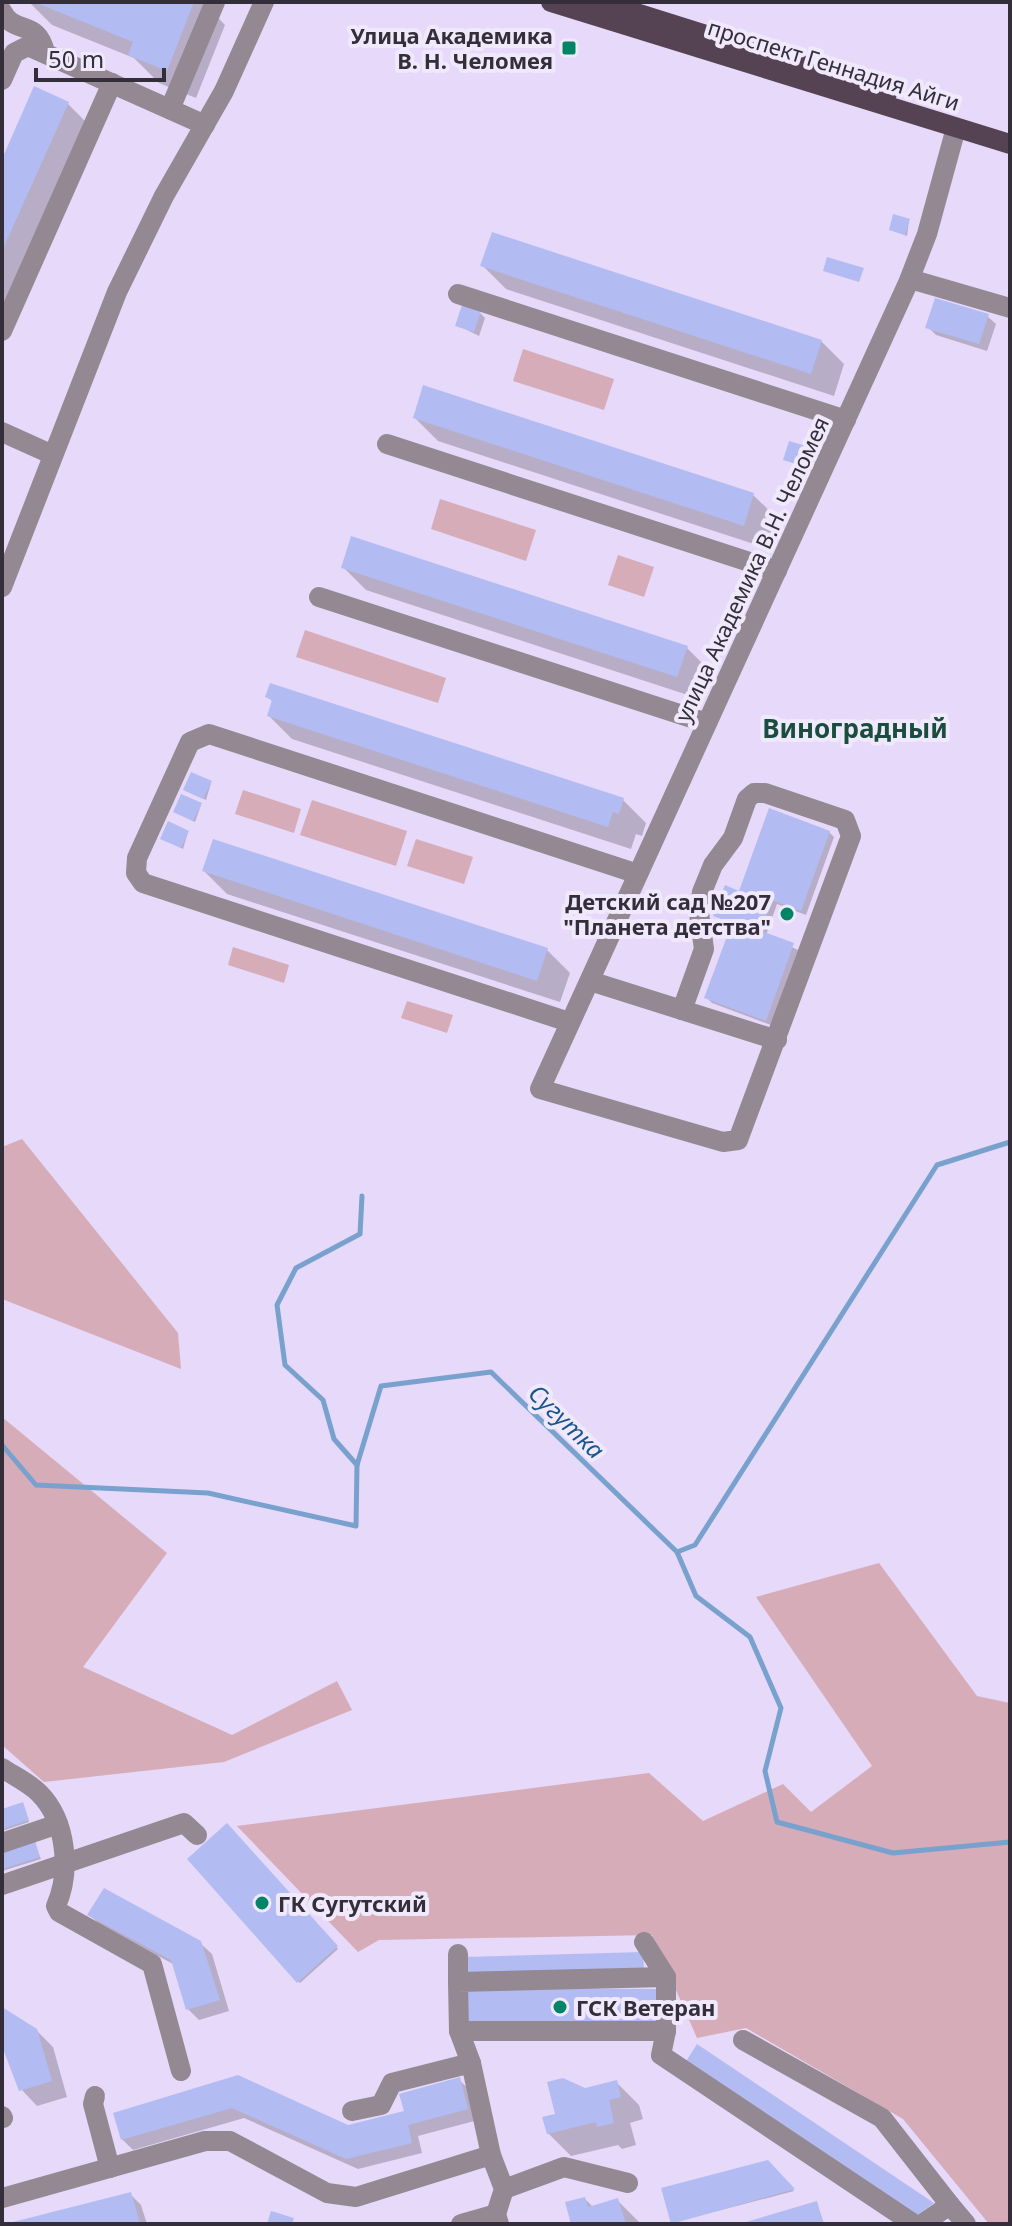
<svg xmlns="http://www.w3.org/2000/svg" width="1012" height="2226" font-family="'Noto Sans',sans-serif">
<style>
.green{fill:#d6acb9}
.shadow{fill:#0003}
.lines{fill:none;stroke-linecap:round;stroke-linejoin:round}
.stream{stroke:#78a1cd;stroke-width:5}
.building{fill:#b2bcf3}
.minor{stroke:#948892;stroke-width:20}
.major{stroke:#554253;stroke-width:20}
.poi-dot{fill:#028466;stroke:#f0e9fc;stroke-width:3}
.labels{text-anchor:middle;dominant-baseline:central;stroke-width:8;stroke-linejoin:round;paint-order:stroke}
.poi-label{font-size:22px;font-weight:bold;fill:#332e3a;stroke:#f0e9fc;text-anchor:end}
.street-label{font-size:22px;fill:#332e3a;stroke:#f0e9fc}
.water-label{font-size:24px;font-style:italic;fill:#18558c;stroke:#f0e9fc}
.quarter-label{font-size:26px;font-weight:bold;fill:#1b4d3e;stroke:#f0e9fc}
</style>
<rect width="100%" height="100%" fill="#e6d9f9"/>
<!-- green -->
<g class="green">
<polygon points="523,349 614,379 604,410 513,381"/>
<polygon points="440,499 536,530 526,561 431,529"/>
<polygon points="618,555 654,567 644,597 608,585"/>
<polygon points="305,630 446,678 438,703 296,657"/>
<polygon points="243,790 301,809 294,833 235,814"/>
<polygon points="312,800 407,831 396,866 300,835"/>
<polygon points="416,839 473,857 464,884 407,866"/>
<polygon points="233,947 289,965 284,983 228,965"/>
<polygon points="407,1001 453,1015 447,1033 401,1018"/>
<polygon points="22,1139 178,1333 181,1369 2,1299 2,1147"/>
<polygon points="2,1417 167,1553 83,1667 232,1735 337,1681 352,1710 224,1762 44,1782 2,1745"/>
<polygon points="879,1563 977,1696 1010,1703 1010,2224 989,2224 903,2119 746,2028 697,2038 652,1935 379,1940 358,1952 237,1826 649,1773 703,1821 783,1784 811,1812 872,1766 756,1597"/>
</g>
<!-- shadow -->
<g class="shadow">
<polygon points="29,2 203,2 225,25 196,98 159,83 134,58 52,25"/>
<polygon points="67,103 96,132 2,344 2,164"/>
<polygon points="909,220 907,236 891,230"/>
<polygon points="483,266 821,341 844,364 834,396 506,289"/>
<polygon points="480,313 485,318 479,336 457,325"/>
<polygon points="987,316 996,324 987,351 936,335 928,327"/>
<polygon points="415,418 753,495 776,517 766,548 438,441"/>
<polygon points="812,450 817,455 811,471 786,459"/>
<polygon points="343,567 687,648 710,671 700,699 366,590"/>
<polygon points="268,697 623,800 646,823 642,836 636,834 631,849 292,739 269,716 274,703"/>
<polygon points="211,783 206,800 188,791"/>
<polygon points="201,805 195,822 177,813"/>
<polygon points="188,832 183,849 165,840"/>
<polygon points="829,832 834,837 806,915 777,904 766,935 798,950 771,1025 712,1003 707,998 733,925 716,915 740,893"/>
<polygon points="204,871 547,950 570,973 560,1002 227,894"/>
<polygon points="22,1804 29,1822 2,1831 2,1811"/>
<polygon points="227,1826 338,1949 300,1983 190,1860"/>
<polygon points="34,1843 41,1859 2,1871 2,1853"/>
<polygon points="89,1914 200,1943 212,1954 229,2011 199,2020 188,2009 175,1965 100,1925"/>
<polygon points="2,2010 36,2030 53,2047 67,2097 37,2106 21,2089 9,2055 2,2051"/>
<polygon points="238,2078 348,2127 406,2113 459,2080 470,2090 478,2120 418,2136 422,2153 358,2169 244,2118 133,2150 122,2139"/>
<polygon points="616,2082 639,2105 643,2119 630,2123 636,2145 622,2149 618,2145 571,2156 548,2133 557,2115 585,2090"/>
<polygon points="767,2163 794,2191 672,2223"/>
<polygon points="130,2194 141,2205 147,2224 13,2224"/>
<polygon points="585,2199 593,2207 618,2201 641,2224 573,2224"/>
<polygon points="817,2203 824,2224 748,2224"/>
</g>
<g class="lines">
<!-- stream -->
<g class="stream">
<polyline points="2,1445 36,1485 208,1493 356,1526 357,1465 381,1386 491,1372 677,1552 696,1596 750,1637 781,1708 765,1771 777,1822 893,1853 1010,1842"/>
<polyline points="357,1465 334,1439 323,1400 285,1365 277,1305 296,1268 360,1234 362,1196"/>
<polyline points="677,1552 695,1545 937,1165 1010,1142"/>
</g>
</g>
<!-- building -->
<g class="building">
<polygon points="34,2 194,2 167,71 128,55 133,42"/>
<polygon points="34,86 69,102 2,251 2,159"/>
<polygon points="893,214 910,219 905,235 889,230"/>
<polygon points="492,232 822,340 811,374 480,266"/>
<polygon points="827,257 864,268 859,282 823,271"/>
<polygon points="935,298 989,314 979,344 925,328"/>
<polygon points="462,305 481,311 474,332 455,326"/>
<polygon points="423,385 754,493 744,526 413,418"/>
<polygon points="789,441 813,448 806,467 783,460"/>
<polygon points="351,536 688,646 677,677 341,568"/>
<polygon points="270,683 624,798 619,814 613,812 608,827 267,716 272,700 265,697"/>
<polygon points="191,772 212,781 203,799 183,790"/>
<polygon points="181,794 202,803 193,821 173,812"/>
<polygon points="769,808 830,831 801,911 772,900 761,931 794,943 766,1021 704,998 732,923 713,916 725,885 739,891"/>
<polygon points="168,821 189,831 181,848 160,839"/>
<polygon points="213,839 548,948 537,981 202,871"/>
<polygon points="23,1802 29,1820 2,1829 2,1809"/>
<polygon points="227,1823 338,1946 297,1983 187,1859"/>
<polygon points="35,1841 40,1857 2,1869 2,1851"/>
<polygon points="104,1888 201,1941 220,2000 186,2010 171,1960 87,1915"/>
<polygon points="643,1952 644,1970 465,1976 464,1957"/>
<polygon points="463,1988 657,1989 657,2026 463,2025"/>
<polygon points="2,2007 37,2029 52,2081 19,2091 2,2046"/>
<polygon points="697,2044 934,2203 916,2216 685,2063"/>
<polygon points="238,2075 348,2125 404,2111 399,2094 460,2077 468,2109 408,2125 412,2143 346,2159 232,2108 121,2140 113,2113"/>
<polygon points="563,2078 585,2088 617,2080 621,2097 609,2100 614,2123 597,2127 596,2122 547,2134 542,2117 555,2114 547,2082"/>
<polygon points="768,2160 795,2189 671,2224 661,2188"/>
<polygon points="131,2192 140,2223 9,2224 9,2223"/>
<polygon points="585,2197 588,2207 618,2198 626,2224 571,2224 565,2202"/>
<polygon points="817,2201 823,2223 743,2224 743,2223"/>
<polygon points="271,2211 294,2218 292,2224 267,2224"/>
</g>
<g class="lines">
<!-- minor -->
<g class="minor">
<path d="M2,11C14,36 38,18 45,53"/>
<polyline points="2,80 14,53 28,46 205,125"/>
<polyline points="170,109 215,2"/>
<polyline points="910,279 1010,308"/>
<polyline points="458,294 846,420"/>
<polyline points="2,331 112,83"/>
<polyline points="2,432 53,455"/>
<polyline points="387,444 777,571"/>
<polyline points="2,587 117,292 164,196 224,91 264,2"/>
<polyline points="319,597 707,723"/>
<polyline points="590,981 777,1040"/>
<polyline points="682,1010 704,949 699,913 702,892 713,865 733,838 747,799 754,793 765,793 845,820 851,836 738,1140 723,1142 540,1089 908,283 927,234 956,128"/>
<polyline points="569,1022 143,883 136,873 137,858 190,742 209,734 638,874"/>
<path d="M2,1768C14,1776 29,1783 39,1793C67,1821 71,1872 56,1906L59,1912L152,1964L181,2071"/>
<polyline points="2,1843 58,1824"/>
<polyline points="2,1885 184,1823 197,1835"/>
<polyline points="644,1942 666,1977 666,2031"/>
<polyline points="458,1982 458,1954"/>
<polyline points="459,2031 458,1982 666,1977"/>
<polyline points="743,2040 882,2118 950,2205"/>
<polyline points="471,2063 459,2031 666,2031 661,2055 914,2224"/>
<polyline points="95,2096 93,2104 110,2168"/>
<polyline points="352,2111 381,2105 392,2083 471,2063 491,2155"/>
<polyline points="2,2116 3,2118"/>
<polyline points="504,2189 564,2167 628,2183"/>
<polyline points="2,2198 205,2141 230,2141 327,2193 356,2197 491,2155 504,2189 496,2214"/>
<polyline points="461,2224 496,2214 499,2224"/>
<polyline points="922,2224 950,2205 966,2224"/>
</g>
<!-- major -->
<g class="major">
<polyline points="551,2 1010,144"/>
<polyline points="601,2 888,92"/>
</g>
</g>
<!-- markers -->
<g class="poi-dot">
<rect x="561" y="40" width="16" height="16" rx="4"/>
<circle cx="787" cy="914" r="8"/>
<circle cx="262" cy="1903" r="8"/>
<circle cx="560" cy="2007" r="8"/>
</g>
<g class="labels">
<!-- poi labels -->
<g class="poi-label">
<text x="553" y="35">Улица Академика<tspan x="553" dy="25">В. Н. Челомея</tspan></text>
<text x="771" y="901">Детский сад №207<tspan x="771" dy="25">"Планета детства"</tspan></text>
<text x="278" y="1903" text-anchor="start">ГК Сугутский</text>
<text x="576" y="2007" text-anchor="start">ГСК Ветеран</text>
</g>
<!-- street labels -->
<g class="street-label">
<text transform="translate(834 64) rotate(17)">проспект Геннадия Айги</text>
<text transform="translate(751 569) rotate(-65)">улица Академика В.Н. Челомея</text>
</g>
<!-- water labels -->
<g class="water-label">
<text transform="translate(567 1421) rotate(44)">Сугутка</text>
</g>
<!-- quarter labels -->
<g class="quarter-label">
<text x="855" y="728">Виноградный</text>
</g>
</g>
<!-- border -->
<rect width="1012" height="2226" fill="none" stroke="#332e3a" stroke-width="8"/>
<!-- scale -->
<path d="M36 68v12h128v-12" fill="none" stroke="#332e3a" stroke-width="4"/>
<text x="48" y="68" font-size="24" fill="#332e3a" stroke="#f0e9fc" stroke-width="6" paint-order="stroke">50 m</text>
</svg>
